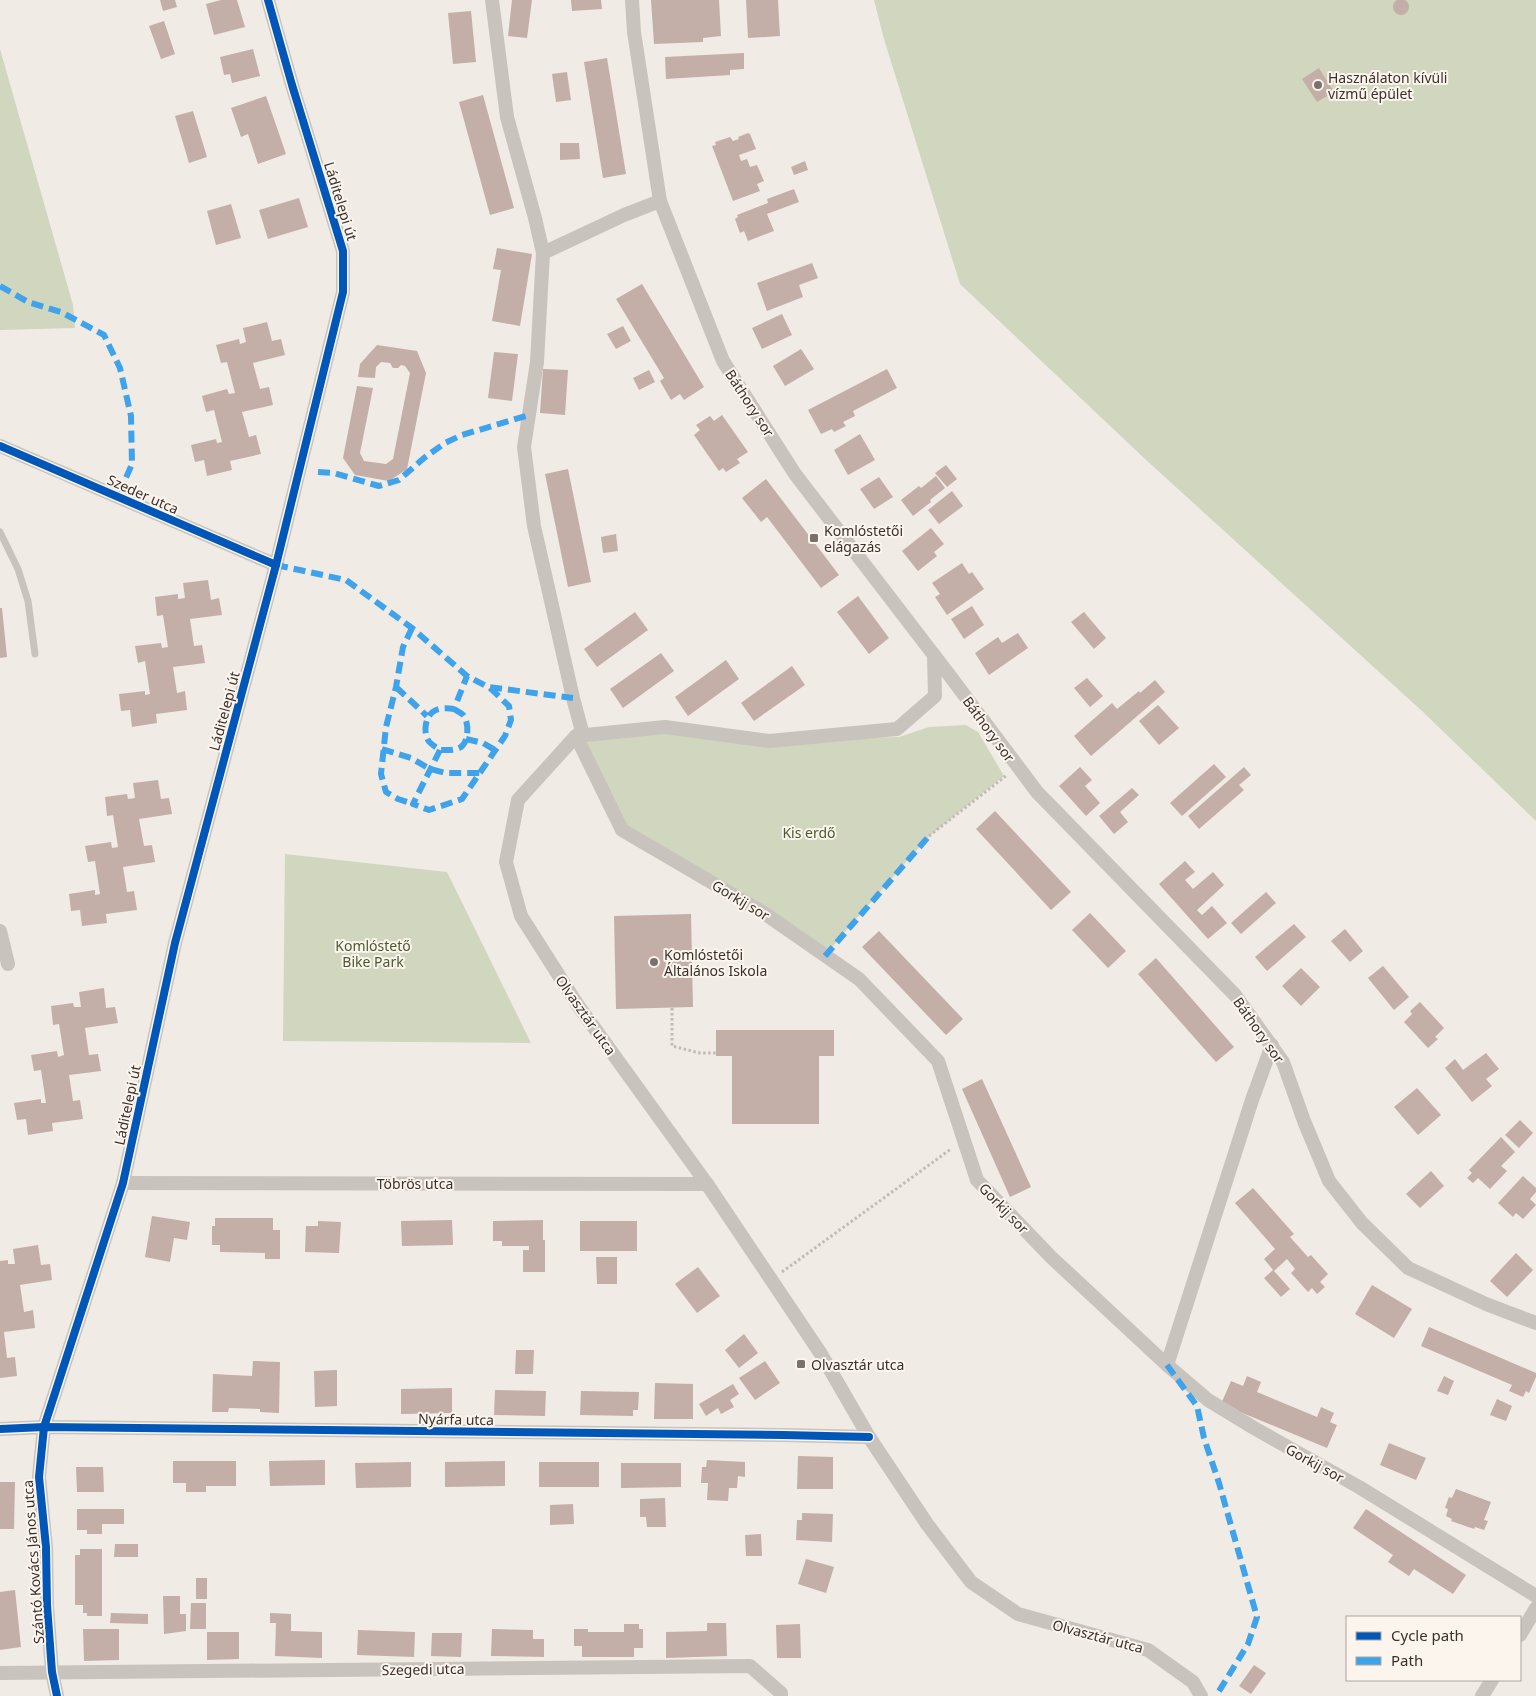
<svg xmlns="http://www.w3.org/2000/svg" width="1536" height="1696" font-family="'Noto Sans',sans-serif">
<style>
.green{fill:#d1d6bf}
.building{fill:#c3afa7}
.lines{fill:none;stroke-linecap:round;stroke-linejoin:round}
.path{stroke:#c2bbb6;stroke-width:3;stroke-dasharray:2.5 2.5;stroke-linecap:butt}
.service{stroke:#c9c3be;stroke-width:7}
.minor{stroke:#c9c3be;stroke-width:14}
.quiet{stroke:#3fa3eb;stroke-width:6;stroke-dasharray:12 6;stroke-linecap:butt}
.cycleway-casing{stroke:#fbf5ee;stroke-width:11}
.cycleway{stroke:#0057b8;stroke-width:8}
.poi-dot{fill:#7a716c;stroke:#fbf5ee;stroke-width:2}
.labels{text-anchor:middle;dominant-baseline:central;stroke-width:4;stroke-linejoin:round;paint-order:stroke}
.poi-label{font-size:14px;fill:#3b302b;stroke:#fbf5ee;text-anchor:start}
.street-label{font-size:14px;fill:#3b302b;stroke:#fbf5ee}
.park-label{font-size:14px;fill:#4a5a2e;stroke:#fbf5ee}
</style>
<rect width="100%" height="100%" fill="#f0ebe5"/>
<!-- green -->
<g class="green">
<polygon points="874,0 1536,0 1536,821 1422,711 1144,458 960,284 884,39"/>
<polygon points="0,49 73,305 75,328 0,330"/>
<polygon points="966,725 978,732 1004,776 929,836 843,934 825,956 622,830 583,735 665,727 769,741 899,737 929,727"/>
<polygon points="285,854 447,872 531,1043 283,1041"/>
</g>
<!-- building -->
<g class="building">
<circle cx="1401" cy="7" r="8"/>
<polygon points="160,0 175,0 177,7 163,11"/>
<polygon points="221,0 237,0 245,27 214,35 206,4"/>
<polygon points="512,0 532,0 527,38 508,36"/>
<polygon points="571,0 601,0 602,9 572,11"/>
<polygon points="651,0 719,0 721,36 703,38 703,42 654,44"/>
<polygon points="746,0 778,0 780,36 748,38"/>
<polygon points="471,11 476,62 453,64 448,13"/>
<polygon points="164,21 175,54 161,59 149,26"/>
<polygon points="253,49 260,76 232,83 230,74 224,75 220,57"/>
<polygon points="744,53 744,69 730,70 730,75 666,79 665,57"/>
<polygon points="607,58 626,174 603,178 584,62"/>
<polygon points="1319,68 1334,92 1317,102 1302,79"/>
<polygon points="567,72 571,100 556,102 552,74"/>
<polygon points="483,95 514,208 490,215 459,102"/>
<polygon points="266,96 286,154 258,164 248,134 241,137 231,108"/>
<polygon points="193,111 207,157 189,163 175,116"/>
<polygon points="748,133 750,134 756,149 739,155 741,161 747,159 750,167 757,165 764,181 757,184 760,191 733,201 712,146 716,145 715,142 730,137 733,141 739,139 738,137"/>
<polygon points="560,143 579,143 580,159 560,160"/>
<polygon points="805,161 808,170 794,175 791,167"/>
<polygon points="794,189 799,202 767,214 774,231 748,241 744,231 740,233 735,219 738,217 737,215 768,203 767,199"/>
<polygon points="299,198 308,227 268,239 259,210"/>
<polygon points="231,204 241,238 216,245 207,211"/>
<polygon points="497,248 532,254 520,326 492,321 501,270 493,269"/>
<polygon points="812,263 818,278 799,285 803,297 767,311 757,283"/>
<polygon points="642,284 704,387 684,400 680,394 671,400 660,381 664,378 616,299"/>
<polygon points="782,314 792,335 762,349 752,328"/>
<polygon points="267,322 272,341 281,339 285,355 253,363 260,389 269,387 273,405 242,412 249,437 256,435 261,454 230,461 232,470 207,476 204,460 195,462 191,445 216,439 217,443 222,442 214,410 206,412 202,396 227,389 229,394 235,393 227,362 221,363 216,345 239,339 240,344 246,342 243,328"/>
<polygon points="623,326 631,341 616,349 607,334"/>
<polygon points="377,345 417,351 426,373 407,469 389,481 355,475 343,458 357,386 373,388 360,453 364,461 386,464 393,459 410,373 405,366 401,365 398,368 393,368 390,363 381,362 376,367 375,378 358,377 360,364"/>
<polygon points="801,349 814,369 785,386 773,366"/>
<polygon points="494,352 518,354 512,401 488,398"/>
<polygon points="543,369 568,370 565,415 540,413"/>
<polygon points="887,369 897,388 853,411 855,416 843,422 846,426 834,432 832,429 821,434 808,410"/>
<polygon points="649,370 655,382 639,390 633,378"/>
<polygon points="722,415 748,452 737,459 740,463 726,472 723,468 719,471 694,435 700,430 696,425 710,416 714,421"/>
<polygon points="860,434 875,460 848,475 834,450"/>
<polygon points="946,465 957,479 947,487 935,473"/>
<polygon points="568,469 591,582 568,587 545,474"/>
<polygon points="936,476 945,488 930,500 931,502 913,516 901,500 919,486 921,488"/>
<polygon points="879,477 893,497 874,509 860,489"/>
<polygon points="766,479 839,575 821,588 767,517 761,522 742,498"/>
<polygon points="952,491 963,506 939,524 928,510"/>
<polygon points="931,528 944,544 934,552 937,556 918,571 902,551"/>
<polygon points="616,534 618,551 603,553 601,537"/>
<polygon points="962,563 969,574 972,572 984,589 947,615 935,597 940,594 932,583"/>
<polygon points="208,580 211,600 219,598 222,615 190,619 194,646 202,645 205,663 173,667 177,693 185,691 187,710 156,714 157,723 132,727 130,710 121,711 119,694 145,691 145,695 150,694 145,661 138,663 135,646 161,643 162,648 168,647 163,615 157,616 155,597 178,594 178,599 185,598 183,583"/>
<polygon points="858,596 889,638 869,654 837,612"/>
<polygon points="972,606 984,625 964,639 951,619"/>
<polygon points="0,608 2,608 7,657 0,658"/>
<polygon points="635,612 648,630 597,667 584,649"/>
<polygon points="1084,612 1106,638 1094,649 1071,622"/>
<polygon points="1018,633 1028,648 989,675 975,653 998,637 1002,643"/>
<polygon points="661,653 674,671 623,708 610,689"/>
<polygon points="726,660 739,679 688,716 675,697"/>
<polygon points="792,666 805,685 754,721 741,703"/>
<polygon points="1087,678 1103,696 1090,707 1074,688"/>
<polygon points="1155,680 1165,692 1091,756 1074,736 1112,703 1117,709 1139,691 1140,693"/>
<polygon points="1158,705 1179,728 1159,745 1139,721"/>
<polygon points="1214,764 1226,777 1182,816 1170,803"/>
<polygon points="1080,767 1092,780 1085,786 1100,803 1086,816 1059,786"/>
<polygon points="1244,767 1251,775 1239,785 1244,790 1199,829 1188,816"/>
<polygon points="158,780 161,799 169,798 172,814 139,819 144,846 152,845 155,862 123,867 127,892 134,891 137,910 106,914 107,923 82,926 80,910 71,911 69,894 95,890 95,895 100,894 95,861 88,862 85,846 111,842 112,848 118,847 113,815 107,816 105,797 127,794 128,799 135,798 133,783"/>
<polygon points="1132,788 1139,795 1120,812 1128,822 1114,834 1099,816"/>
<polygon points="995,811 1071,892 1051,910 976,829"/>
<polygon points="1185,861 1195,872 1185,880 1193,889 1213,872 1224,885 1197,910 1202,915 1212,906 1227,923 1208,939 1159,884"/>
<polygon points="1266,892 1276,903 1241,934 1231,923"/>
<polygon points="1090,913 1126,951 1108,968 1072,930"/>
<polygon points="691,914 693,1007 616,1009 614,916"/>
<polygon points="1294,924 1306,937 1267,971 1255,957"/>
<polygon points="1345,929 1363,951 1350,962 1331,941"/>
<polygon points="879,931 963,1019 946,1035 862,947"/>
<polygon points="1156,958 1234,1047 1216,1062 1138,974"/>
<polygon points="1383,966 1409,997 1394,1010 1368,978"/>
<polygon points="1301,968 1320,987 1301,1006 1282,986"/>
<polygon points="104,988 106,1008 115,1007 118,1023 85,1028 89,1055 98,1054 101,1071 69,1075 73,1101 80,1100 83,1119 52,1123 53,1131 28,1135 26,1119 17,1120 14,1103 41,1099 41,1103 46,1103 41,1070 34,1071 31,1055 57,1051 58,1057 64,1055 59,1024 53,1025 51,1006 73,1003 74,1007 81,1007 79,992"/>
<polygon points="1420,1002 1444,1028 1435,1037 1438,1039 1428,1048 1404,1022 1412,1014 1410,1011"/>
<polygon points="716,1030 834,1030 834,1056 819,1056 819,1124 732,1124 732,1056 716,1056"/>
<polygon points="1486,1053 1499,1069 1486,1079 1492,1086 1472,1102 1445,1068 1455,1059 1463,1070"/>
<polygon points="982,1079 1031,1187 1010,1197 962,1089"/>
<polygon points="1417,1088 1441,1115 1418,1135 1394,1107"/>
<polygon points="1520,1120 1533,1133 1519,1148 1505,1135"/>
<polygon points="1501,1137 1515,1152 1501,1166 1507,1171 1490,1189 1478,1178 1473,1183 1467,1178 1472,1173 1469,1170"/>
<polygon points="1431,1171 1444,1186 1420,1208 1406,1194"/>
<polygon points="1523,1176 1536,1188 1536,1192 1530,1199 1536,1205 1523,1219 1516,1213 1513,1217 1498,1203"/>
<polygon points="1253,1188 1294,1234 1290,1237 1308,1257 1311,1255 1328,1274 1320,1282 1325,1287 1317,1294 1312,1288 1308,1292 1291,1273 1295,1269 1287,1259 1274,1271 1290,1289 1281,1297 1264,1278 1273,1270 1264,1259 1275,1249 1235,1203"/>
<polygon points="152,1216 190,1222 187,1240 174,1238 170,1262 145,1257"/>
<polygon points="215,1218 273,1218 273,1230 280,1230 280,1259 265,1259 265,1253 220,1252 220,1245 212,1245 212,1226 215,1226"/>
<polygon points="452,1220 453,1245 402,1246 401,1221"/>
<polygon points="543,1220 543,1240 545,1240 545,1272 523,1272 523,1250 529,1250 529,1246 502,1246 502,1241 493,1241 493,1221"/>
<polygon points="318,1221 341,1222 339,1253 305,1252 306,1226 318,1226"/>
<rect x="580" y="1221" width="57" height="30"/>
<polygon points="38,1245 41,1265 50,1264 52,1280 20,1285 24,1312 33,1310 35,1328 4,1332 7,1358 15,1357 17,1376 0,1378 0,1261 8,1260 8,1264 15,1264 13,1249"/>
<polygon points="1516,1253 1533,1270 1507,1297 1490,1281"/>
<polygon points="596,1257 617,1257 617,1284 597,1284"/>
<polygon points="698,1267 720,1296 697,1313 675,1284"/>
<polygon points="1372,1285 1412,1309 1394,1338 1355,1314"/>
<polygon points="1429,1327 1536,1373 1536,1377 1529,1393 1526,1391 1523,1397 1509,1391 1512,1385 1421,1346"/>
<polygon points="744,1334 758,1353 739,1368 725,1350"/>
<polygon points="516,1350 534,1350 533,1374 515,1374"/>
<polygon points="253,1361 280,1362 279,1413 260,1412 260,1409 229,1408 228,1412 212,1412 213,1374 252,1376"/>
<polygon points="765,1361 780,1383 755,1400 739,1378"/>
<polygon points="337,1370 337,1406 315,1407 314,1371"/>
<polygon points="1247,1376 1261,1382 1257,1392 1317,1417 1321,1407 1334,1413 1330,1422 1337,1425 1327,1448 1221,1404 1231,1381 1243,1386"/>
<polygon points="1444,1376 1454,1381 1448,1395 1437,1391"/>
<polygon points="655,1383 693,1384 693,1419 654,1419"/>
<polygon points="733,1384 739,1394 730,1400 734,1407 721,1414 718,1408 706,1416 699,1404"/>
<polygon points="452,1388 452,1413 401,1414 401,1389"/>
<polygon points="495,1390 546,1391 545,1416 494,1415"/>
<polygon points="581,1391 639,1392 638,1410 633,1410 633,1416 580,1415"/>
<polygon points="1497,1399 1512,1406 1506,1421 1490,1415"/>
<polygon points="1389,1443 1426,1458 1416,1480 1380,1465"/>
<polygon points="798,1456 833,1457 833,1489 797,1489"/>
<polygon points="325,1460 325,1485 270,1486 269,1461"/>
<polygon points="707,1460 745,1462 745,1477 738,1476 737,1488 729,1488 728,1501 707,1500 708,1483 701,1483 702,1467 706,1467"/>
<polygon points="173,1461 236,1461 236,1486 206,1486 206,1492 186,1492 186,1483 173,1483"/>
<polygon points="505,1461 505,1486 445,1487 445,1462"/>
<polygon points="411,1462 411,1487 356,1488 355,1463"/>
<rect x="539" y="1462" width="60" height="25"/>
<polygon points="621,1463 681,1463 681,1487 621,1488"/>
<polygon points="76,1467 103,1467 104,1492 77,1492"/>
<polygon points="0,1482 15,1482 14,1529 0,1529"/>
<polygon points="1456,1489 1491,1502 1484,1520 1488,1521 1484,1530 1475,1527 1474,1529 1451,1521 1452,1519 1446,1516 1448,1509 1445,1508 1449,1497 1452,1498"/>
<polygon points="665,1498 666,1527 647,1527 646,1517 640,1517 640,1499"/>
<polygon points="573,1504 574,1524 550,1525 550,1505"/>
<polygon points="77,1509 124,1509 124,1524 102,1524 102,1534 87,1534 87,1530 77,1530"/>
<polygon points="1366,1509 1466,1575 1453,1594 1414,1569 1409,1576 1388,1562 1393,1555 1353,1528"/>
<polygon points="802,1513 833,1514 832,1542 796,1540 797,1520 802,1520"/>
<polygon points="761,1534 762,1556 746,1556 745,1535"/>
<polygon points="115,1544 138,1544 138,1557 114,1557"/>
<polygon points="80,1549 102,1549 102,1616 87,1616 87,1613 83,1613 83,1605 75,1605 75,1555 80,1555"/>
<polygon points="806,1559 834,1567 826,1593 798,1584"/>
<rect x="196" y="1578" width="11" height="21"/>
<polygon points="15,1590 21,1647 0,1650 0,1592"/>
<polygon points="163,1596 180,1596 180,1614 186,1614 186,1631 164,1634"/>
<polygon points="191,1603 206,1603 206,1629 190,1629"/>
<polygon points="111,1613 148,1614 148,1624 110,1623"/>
<polygon points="270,1613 291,1614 291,1631 322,1632 322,1658 275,1656 276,1623 270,1623"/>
<polygon points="707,1623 726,1623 727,1656 666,1658 666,1632 707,1631"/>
<polygon points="624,1624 639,1624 639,1629 643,1629 643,1648 634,1648 634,1657 582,1657 582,1646 574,1646 574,1629 588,1629 588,1632 624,1632"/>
<polygon points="800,1624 801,1658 777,1658 776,1625"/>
<polygon points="83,1629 119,1629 119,1660 84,1661"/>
<polygon points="492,1629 533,1630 533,1639 544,1639 544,1657 491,1656"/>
<polygon points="358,1630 415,1632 414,1657 357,1655"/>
<polygon points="207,1632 239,1632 239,1659 207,1660"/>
<polygon points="432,1633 462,1633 461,1657 431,1656"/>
<polygon points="1254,1665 1266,1673 1251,1694 1239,1686"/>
</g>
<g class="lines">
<!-- path -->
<g class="path">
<polyline points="929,836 1007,775"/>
<polyline points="672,1008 672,1046 700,1053 716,1053"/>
<polyline points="782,1272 951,1149"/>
</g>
<!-- service -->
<polyline class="service" points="0,532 18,569 28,601 35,654"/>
<!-- minor -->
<g class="minor">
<polyline points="492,0 507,117 535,218 543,253 537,362 524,447 534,526 573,698 583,735"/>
<polyline points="632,0 634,32 660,201 723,361 795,474 950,676 1037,792 1235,995 1283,1062 1304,1121 1329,1181 1362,1223 1408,1268 1486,1304 1536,1323"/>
<polyline points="543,253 624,215 660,201"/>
<polyline points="0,446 276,565"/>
<polyline points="934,655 935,696 897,729 769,741 665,727 576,736 518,800 506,862 521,916 577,1004 707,1184 821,1354 869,1437 927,1524 971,1582 1018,1614 1148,1650 1193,1682 1201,1696"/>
<polyline points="576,736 622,830 764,913 859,979 938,1061 977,1180 1051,1257 1167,1365 1208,1400 1254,1428 1359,1487 1536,1596"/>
<polyline points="0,931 8,964"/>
<polyline points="123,1183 707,1184"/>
<polyline points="1167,1365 1252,1100 1272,1045"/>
<polyline points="0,1429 44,1427 783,1435 869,1437"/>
<polyline points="1520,1635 1536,1608"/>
<polyline points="0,1673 750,1666 781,1693 781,1696"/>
<polyline points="57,1696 52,1672 47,1605 46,1547 39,1477 44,1427 123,1183 175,943 276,565 343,292 343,251 292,85 268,0"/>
<polyline points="1482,1696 1492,1680"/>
</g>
<!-- quiet -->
<g class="quiet">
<polyline points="0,286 28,302 61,312 104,335 120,368 131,416 132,464 118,496"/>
<polyline points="318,472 334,473 379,486 399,480 424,458 445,443 462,435 529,415"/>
<polyline points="276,565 346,580 412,628 467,676 488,687 573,698"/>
<polyline points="412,628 403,647 396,687 386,727 381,774 386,792 398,799 413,804"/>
<polyline points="396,687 427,716"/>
<path d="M454,709C457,711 462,713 464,716C469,724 469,741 461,747C454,751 447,750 440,750C436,747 430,744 428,740C425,735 425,728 426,724C429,709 440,707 454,709L467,676"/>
<polyline points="466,739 483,743 495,750"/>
<polyline points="382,749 411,758 430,769 446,773 480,773"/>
<polyline points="440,750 413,804 429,810 462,799 505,736 511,720 509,706 489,687"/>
<polyline points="825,956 929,836"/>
<polyline points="1167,1365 1197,1406 1204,1438 1219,1483 1257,1617 1248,1644 1216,1696"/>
</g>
<defs>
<g id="cycleway">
<polyline points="0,446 276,565"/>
<polyline points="0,1429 44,1427 783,1435 869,1437"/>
<polyline points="57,1696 52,1672 47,1605 46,1547 39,1477 44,1427 123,1183 175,943 276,565 343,292 343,251 292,85 268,0"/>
</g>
</defs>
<!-- cycleway casing -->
<use href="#cycleway" class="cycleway-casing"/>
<!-- cycleway -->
<use href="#cycleway" class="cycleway"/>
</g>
<!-- markers -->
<g class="poi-dot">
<circle cx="1318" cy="85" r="5"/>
<rect x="809" y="533" width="10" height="10" rx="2.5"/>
<circle cx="654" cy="962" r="5"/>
<rect x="796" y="1359" width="10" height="10" rx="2.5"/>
</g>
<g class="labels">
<!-- poi labels -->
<g class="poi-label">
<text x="1328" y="77">Használaton kívüli<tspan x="1328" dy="16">vízmű épület</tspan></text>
<text x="824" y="530">Komlóstetői<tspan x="824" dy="16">elágazás</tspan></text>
<text x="664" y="954">Komlóstetői<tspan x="664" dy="16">Általános Iskola</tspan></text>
<text x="811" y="1364">Olvasztár utca</text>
</g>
<!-- street labels -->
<g class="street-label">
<text transform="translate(341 201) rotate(73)">Láditelepi út</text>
<text transform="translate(750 403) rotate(57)">Báthory sor</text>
<text transform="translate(143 494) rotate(24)">Szeder utca</text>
<text transform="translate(224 711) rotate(-75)">Láditelepi út</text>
<text transform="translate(989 729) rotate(54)">Báthory sor</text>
<text transform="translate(741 900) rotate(31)">Gorkij sor</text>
<text transform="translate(586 1015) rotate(55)">Olvasztár utca</text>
<text transform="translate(1259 1030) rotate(55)">Báthory sor</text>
<text transform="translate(127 1105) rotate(-78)">Láditelepi út</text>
<text x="415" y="1183">Töbrös utca</text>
<text transform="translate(1004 1208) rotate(46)">Gorkij sor</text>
<text transform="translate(456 1419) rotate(1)">Nyárfa utca</text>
<text transform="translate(1315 1463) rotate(29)">Gorkij sor</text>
<text transform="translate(33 1562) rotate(-94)">Szántó Kovács János utca</text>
<text transform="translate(1098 1636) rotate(15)">Olvasztár utca</text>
<text transform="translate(423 1669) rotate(-1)">Szegedi utca</text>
</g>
<!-- park labels -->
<g class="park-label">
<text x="809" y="832">Kis erdő</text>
<text x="373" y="945">Komlóstető<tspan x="373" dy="16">Bike Park</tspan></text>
</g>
</g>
<!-- legend -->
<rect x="1346" y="1616" width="175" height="65" fill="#fbf5ee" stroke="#aea6a0"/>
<rect x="1356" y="1632" width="25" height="8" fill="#0057b8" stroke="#aea6a0"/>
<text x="1391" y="1641" font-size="15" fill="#3b302b">Cycle path</text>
<rect x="1356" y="1657" width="25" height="8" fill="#3fa3eb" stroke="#aea6a0"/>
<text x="1391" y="1666" font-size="15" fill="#3b302b">Path</text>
</svg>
